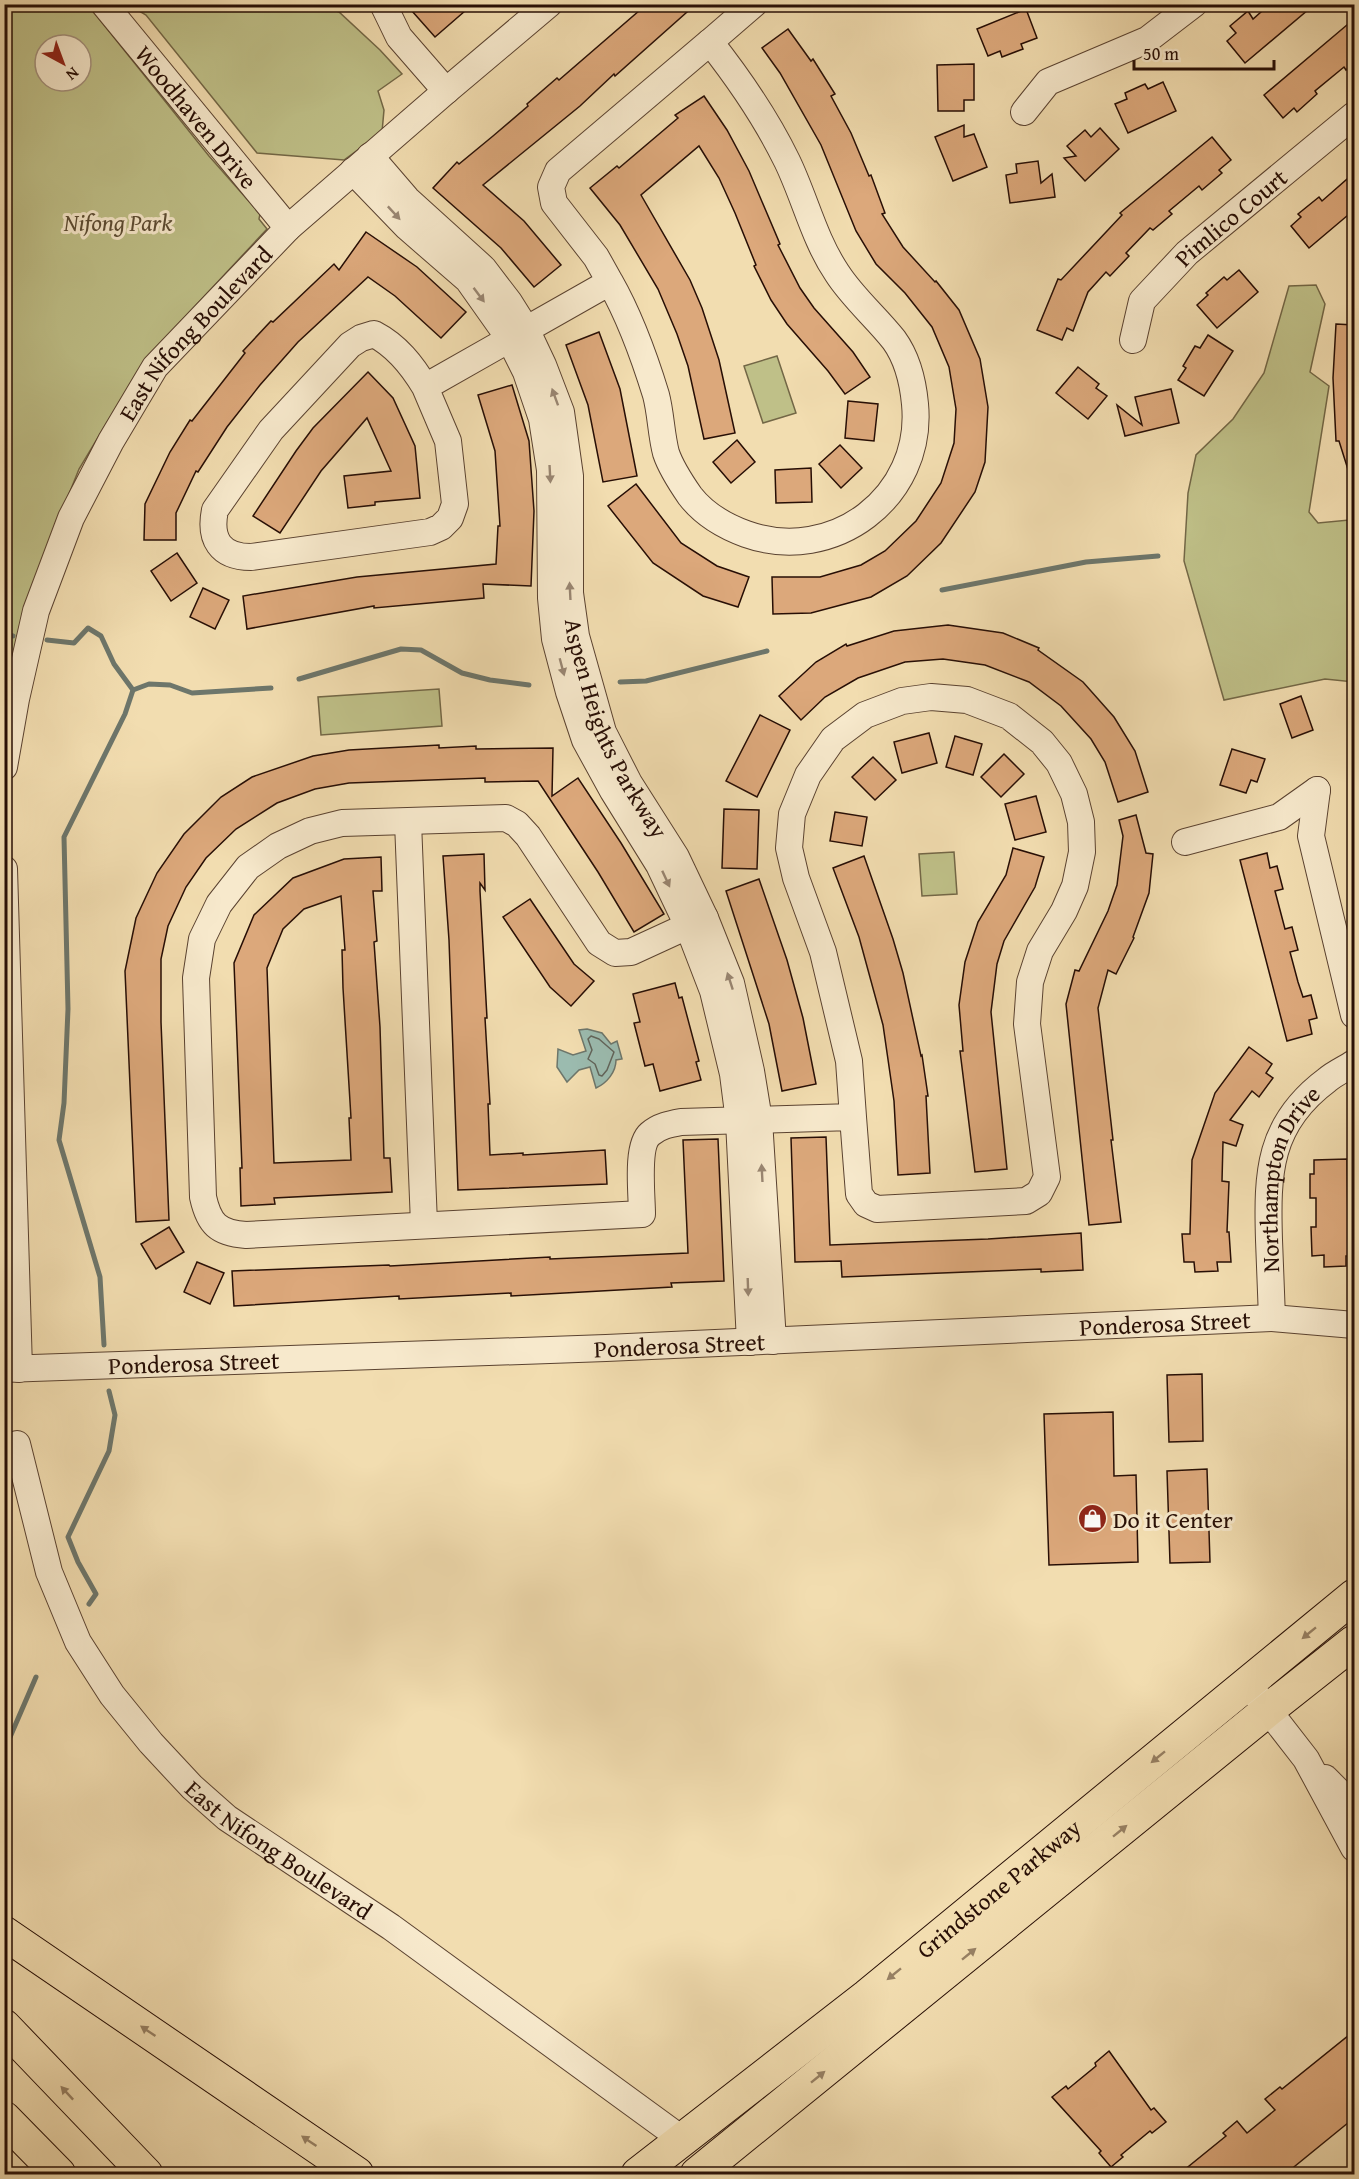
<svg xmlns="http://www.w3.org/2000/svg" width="1359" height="2179" font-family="'Gentium Book Plus',serif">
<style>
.green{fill:#bfc088;stroke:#736746;stroke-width:1.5;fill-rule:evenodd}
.water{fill:#9bbbaf;stroke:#6d766b;stroke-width:1.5}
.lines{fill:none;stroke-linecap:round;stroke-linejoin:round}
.shore{stroke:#61645a;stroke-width:1.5}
.stream{stroke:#6d766b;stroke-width:5}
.building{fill:#dca87b;stroke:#270e05;stroke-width:1.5;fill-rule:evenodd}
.minor-casing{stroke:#5a4230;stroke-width:28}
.major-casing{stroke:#270e05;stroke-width:35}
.highway-casing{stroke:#270e05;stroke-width:35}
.minor{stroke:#f7e9cc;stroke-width:26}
.major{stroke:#f2ddb0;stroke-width:33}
.highway{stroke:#f2ddb0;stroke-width:33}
.oneway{fill:#998672}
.oneway2{fill:#978063}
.labels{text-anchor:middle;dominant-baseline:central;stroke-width:6;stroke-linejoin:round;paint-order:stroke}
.street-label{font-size:24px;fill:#270e05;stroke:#f7e9cc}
.park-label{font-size:24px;font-style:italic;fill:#5c4c33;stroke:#f7e9cc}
.poi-label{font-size:24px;fill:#270e05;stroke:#f7e9cc;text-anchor:start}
</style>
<rect width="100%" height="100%" fill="#f2ddb0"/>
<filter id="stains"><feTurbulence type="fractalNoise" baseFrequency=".00333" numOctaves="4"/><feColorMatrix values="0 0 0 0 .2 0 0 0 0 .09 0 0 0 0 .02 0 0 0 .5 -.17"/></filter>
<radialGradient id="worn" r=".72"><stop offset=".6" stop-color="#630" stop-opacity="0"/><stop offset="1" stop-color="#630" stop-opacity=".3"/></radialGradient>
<!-- green -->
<g class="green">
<polygon points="319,4 339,12 380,50 402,74 378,91 384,110 382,132 344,160 257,153 146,15 129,5"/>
<path d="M5,5H88L209,156L260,214L259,219L267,229L144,361L79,469L45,554L5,695ZM45,45H81V81H45Z"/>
<polygon points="1316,285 1325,304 1310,372 1329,386 1309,512 1318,523 1349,520 1354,607 1354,682 1325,679 1224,700 1184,561 1188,493 1196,455 1233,419 1264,373 1289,286"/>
<polygon points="777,356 796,413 763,423 744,366"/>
<polygon points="439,689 442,726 321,735 318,697"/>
<polygon points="954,852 957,894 922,896 919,854"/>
</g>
<!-- water -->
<path class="water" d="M587,1029L602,1033L611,1044L617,1041L622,1059L616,1060C616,1072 607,1083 596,1088L590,1067L579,1070L567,1082L557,1067L558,1049L573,1055L586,1051L579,1030Z"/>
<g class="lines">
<!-- shore -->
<polygon class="shore" points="591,1036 599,1039 614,1052 607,1070 602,1076 599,1075 595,1064 588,1059 592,1050 588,1039"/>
<!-- stream -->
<g class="stream">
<polyline points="942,590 1086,562 1158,556"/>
<polyline points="4,634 13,636"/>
<polyline points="47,640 74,643 88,628 101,636 114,664 133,690 125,714 64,837 68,1009 64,1103 59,1140 100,1277 104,1345"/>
<polyline points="299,679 401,649 421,650 462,673 490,680 529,685"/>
<polyline points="620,682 646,681 767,651"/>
<polyline points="133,690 149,684 170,685 192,693 271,688"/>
<polyline points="89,1604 96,1594 78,1562 68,1537 109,1451 115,1415 109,1391"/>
<polyline points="4,1751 36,1677"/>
</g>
</g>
<!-- building -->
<g class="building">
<polygon points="420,4 473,4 435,37 412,11"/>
<polygon points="647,4 696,4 615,76 614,74 580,106 483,185 524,221 561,265 534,287 501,248 433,188 457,162 459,164 493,136 528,106 527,104 557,78 559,80"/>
<polygon points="1270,4 1315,4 1245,63 1227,41 1236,33 1230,26 1248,11 1253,19"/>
<polygon points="1026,9 1037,38 1021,44 1023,49 1002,57 1000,51 988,56 977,29"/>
<polygon points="1354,19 1354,63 1346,70 1344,67 1315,91 1317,94 1297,112 1294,108 1283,118 1264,95"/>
<polygon points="788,29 811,61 813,59 835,94 831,96 851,133 869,176 871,175 885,213 882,214 903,247 935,282 936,281 959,310 980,359 988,407 985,462 975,492 941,543 907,576 871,597 811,613 773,614 772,577 820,577 861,565 885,551 916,521 941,483 954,443 956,409 949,367 932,327 905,293 876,264 856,231 821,145 780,73 762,48"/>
<polygon points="974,64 974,100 964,100 964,111 938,111 937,65"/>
<polygon points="1163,82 1176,111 1128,133 1115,104 1127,99 1125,93 1145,84 1148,89"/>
<polygon points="704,96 727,130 749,171 780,244 778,245 800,288 814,308 853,352 870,377 845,394 828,371 787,324 771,300 754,266 756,265 735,213 719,178 699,146 641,195 690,280 702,308 719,360 735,433 704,439 688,366 677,334 658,289 620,225 590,188 617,166 619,168 678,118 675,115"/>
<polygon points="964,125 964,137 974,134 987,167 953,181 935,137"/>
<polygon points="1100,128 1119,149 1085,181 1064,158 1076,156 1067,146 1085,130 1091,137"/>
<polygon points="1212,137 1231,160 1219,170 1222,173 1202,190 1199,186 1169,211 1172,214 1153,230 1150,228 1126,253 1129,256 1110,276 1106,272 1088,292 1073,331 1067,328 1062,340 1037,330 1058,279 1061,280 1122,215 1120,213"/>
<polygon points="1038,161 1041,183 1052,174 1055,197 1010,203 1006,175 1017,173 1016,164"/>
<polygon points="1354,173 1354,210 1309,248 1291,226 1301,217 1298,214 1319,197 1322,201"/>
<polygon points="366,232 417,267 466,312 441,338 395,296 368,277 298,342 260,385 227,427 198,472 196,471 176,513 176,540 144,540 145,504 170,452 190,420 192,421 245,353 243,351 271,321 273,322 334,264 339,270"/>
<polygon points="1239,270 1258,292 1217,328 1197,305 1208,295 1206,293 1224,277 1227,280"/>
<polygon points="1336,324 1354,325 1354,478 1351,479 1339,441 1336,441 1333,378"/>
<polygon points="599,332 620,389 637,476 603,482 588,405 566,345"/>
<polygon points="1208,335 1233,351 1204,396 1178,380 1186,368 1183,366 1195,346 1200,348"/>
<polygon points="1078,367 1099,384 1096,388 1107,396 1088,419 1056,393"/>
<polygon points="368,372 393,398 415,446 420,498 375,502 375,505 348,508 344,476 391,471 367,418 321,471 280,533 253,516 296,451 313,428"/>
<polygon points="512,385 529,441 534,511 531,586 483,584 484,598 374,608 374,606 247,629 243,596 357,577 496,564 498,526 500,526 495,451 478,395"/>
<polygon points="1171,389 1179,423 1125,436 1117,405 1142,425 1135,397"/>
<polygon points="848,401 878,404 874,441 845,438"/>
<polygon points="737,440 755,462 731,483 713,462"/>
<polygon points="840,445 862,468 841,488 819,464"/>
<polygon points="811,468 812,502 776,503 775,470"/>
<polygon points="636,484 681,543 717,566 749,577 738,607 703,596 653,563 608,506"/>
<polygon points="177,553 197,583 171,601 151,571"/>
<polygon points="203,588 229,600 215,629 190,617"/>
<polygon points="948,625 1003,633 1039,648 1038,650 1083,682 1114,717 1135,751 1148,792 1118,802 1105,762 1091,739 1061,706 1029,682 985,665 943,659 905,662 858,678 825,697 801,720 779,696 816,662 846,644 847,646 894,631"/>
<polygon points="1301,696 1313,730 1292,738 1280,704"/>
<polygon points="760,715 790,730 757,797 726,781"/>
<polygon points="929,733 937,763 902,773 894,742"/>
<polygon points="955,736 982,744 973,775 946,767"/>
<polygon points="439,745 439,748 476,746 476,749 553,748 552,796 578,778 621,843 664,914 634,932 598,872 538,781 485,782 485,778 349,783 315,789 277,803 236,829 206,858 186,887 168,926 161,959 161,1022 169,1220 136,1222 125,971 136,918 157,873 184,834 221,797 252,777 313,756 349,750"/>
<polygon points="1232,749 1265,759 1257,782 1251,780 1246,793 1220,785"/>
<polygon points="1004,754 1024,774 1001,797 981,777"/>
<polygon points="873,757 896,780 875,800 852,777"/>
<polygon points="1036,796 1046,832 1015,840 1005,804"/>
<polygon points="724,809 759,810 757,869 722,868"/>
<polygon points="835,812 867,817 862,846 830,841"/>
<polygon points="1136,815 1146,853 1153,854 1149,893 1133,937 1134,938 1116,974 1108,970 1098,1008 1113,1140 1111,1140 1121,1222 1089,1225 1066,1004 1075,970 1079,971 1108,911 1117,885 1123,836 1119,820"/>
<polygon points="1013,848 1044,857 1035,887 1004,941 997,964 991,1012 1007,1169 975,1172 960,1051 963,1051 959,1005 965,962 978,922 1006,875"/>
<polygon points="1267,853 1270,868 1277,866 1283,889 1275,891 1285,929 1292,927 1298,950 1290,952 1298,982 1303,997 1311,995 1317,1018 1309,1020 1312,1034 1287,1041 1240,860"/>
<polygon points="484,854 485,890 480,883 480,891 487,1018 485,1018 490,1104 488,1104 490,1155 523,1153 523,1155 605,1150 607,1184 458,1190 449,940 443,856"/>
<polygon points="864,856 893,939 903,973 921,1056 922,1055 928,1096 926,1096 930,1173 898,1175 894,1101 883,1025 859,937 833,868"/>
<path d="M381,857L382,891H373L377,941L374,942L380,1027L384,1158H390L392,1192L274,1198L275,1204L241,1206L240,1168H242L234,963L254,915L293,878L344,859ZM341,896L345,950H342L343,988L351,1118H349L351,1160L274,1163L267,968L283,929L304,909Z"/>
<polygon points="759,879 787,960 803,1018 816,1084 782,1091 769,1024 726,891"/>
<polygon points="530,899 574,964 594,981 571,1006 550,987 503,917"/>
<polygon points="675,983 679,998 682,997 699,1061 696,1062 701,1080 660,1091 653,1064 645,1066 634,1023 640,1022 633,994"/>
<polygon points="1249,1047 1272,1064 1266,1073 1273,1078 1259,1097 1252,1091 1230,1120 1243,1125 1236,1146 1223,1142 1222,1181 1229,1182 1227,1232 1229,1232 1231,1262 1217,1262 1218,1271 1195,1272 1194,1262 1184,1262 1182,1234 1190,1234 1192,1160 1215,1093"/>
<polygon points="826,1137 830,1245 988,1239 1081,1233 1083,1270 1041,1272 1041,1269 842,1277 841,1261 795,1262 791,1138"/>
<polygon points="718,1139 724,1281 671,1283 672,1287 511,1296 511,1293 399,1299 399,1296 234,1306 232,1271 389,1265 390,1266 550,1257 550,1259 688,1253 683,1140"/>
<polygon points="1347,1159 1348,1226 1354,1225 1354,1256 1346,1256 1346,1266 1324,1267 1324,1255 1312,1256 1311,1227 1316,1227 1316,1198 1310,1198 1310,1174 1314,1174 1314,1160"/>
<polygon points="169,1227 184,1252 156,1269 141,1244"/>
<polygon points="197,1262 224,1273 210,1304 184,1292"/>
<polygon points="1202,1374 1203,1441 1169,1442 1167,1375"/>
<polygon points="1113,1412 1114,1476 1136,1475 1138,1562 1049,1565 1044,1414"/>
<polygon points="1207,1469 1210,1562 1170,1563 1167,1471"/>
<polygon points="1354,2031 1354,2118 1284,2175 1178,2175 1226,2136 1223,2133 1237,2121 1247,2133 1275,2110 1265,2099 1280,2087 1282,2089"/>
<polygon points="1109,2051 1151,2110 1154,2108 1166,2122 1152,2133 1150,2131 1121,2155 1123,2157 1111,2167 1099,2153 1101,2151 1052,2097 1066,2086 1068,2089 1096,2066 1095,2063"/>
</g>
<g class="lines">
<defs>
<g id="minor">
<path id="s1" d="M104,4L288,228"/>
<polyline points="383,4 399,37 446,91"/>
<polyline points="710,42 754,4"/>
<polyline points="1024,112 1048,82 1147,40 1194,4"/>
<path id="s2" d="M370,156L407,199L483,268L509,302L526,329L543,365L561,412L570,476V593L576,636L603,732L629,783L676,857L705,918L731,983L751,1071L759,1120L773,1341"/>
<polyline points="353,171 407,227 468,280 509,338 526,372 542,419 550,470 551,598 555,639 569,692 585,740 613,791 659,865 688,926 713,991 733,1074 739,1121 750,1342"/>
<path id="s3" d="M1133,340L1142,301L1187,253L1354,115"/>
<path d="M425,387L448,441L455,504L450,518L441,527L430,532L251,557C220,557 209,539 215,510L271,430L350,345L361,338L374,334C397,346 412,365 425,387L610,282C630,317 644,356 656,395C661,414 661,434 666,453C671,468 681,483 690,496C704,514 724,526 746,534C833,565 924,497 915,404C913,382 907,358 894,340C876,317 853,298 837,273C814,239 805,198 787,161C766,118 740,80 710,42L558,171L551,187L554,203L596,257L610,282"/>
<path id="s4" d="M4,767L16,699L36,611L71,518L111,441L155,367L288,228L446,91L549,4"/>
<polyline points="1317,790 1311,836 1354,1015"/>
<polyline points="408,822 424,1224"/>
<polyline points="1185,842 1279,817 1317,790"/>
<polyline points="4,869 19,1369"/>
<path d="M705,918L631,952L615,953L599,943L528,836L517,824L506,818L342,823L310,831L278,846L248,867L219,904L202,939L196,978L203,1197C209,1224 218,1233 246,1235L642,1214C642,1195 636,1146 650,1134C659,1126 670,1124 681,1122L853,1117L859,1194L866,1204L877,1209L1026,1201L1039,1193L1047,1177L1027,1024L1030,982L1040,951L1064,911L1075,886L1082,852L1081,822L1074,794L1059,763L1042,742L1009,716L967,700L931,697L902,701L865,715L833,739L808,775L792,814L789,848L796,878L823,952L849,1061L853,1117"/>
<path id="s5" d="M1272,1318C1271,1292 1270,1266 1269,1240C1267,1173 1268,1124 1327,1080C1335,1073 1345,1069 1354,1063"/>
<path id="s6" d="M4,1369L606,1348L1272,1318L1354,1325"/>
<path id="s7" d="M17,1444L49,1572L78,1642L112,1695L151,1743L192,1787L227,1818L391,1927L683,2140"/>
<polyline points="1247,1683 1306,1759 1354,1848"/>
<polyline points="1325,1778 1354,1807"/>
</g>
<g id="major">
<path id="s8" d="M638,2174L867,1996L1354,1596"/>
<polyline points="697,2174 1268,1710 1354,1642"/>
</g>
<g id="highway">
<polyline points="4,1933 357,2174"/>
<polyline points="4,2026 146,2174"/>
<polyline points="4,2118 59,2174"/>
</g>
</defs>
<!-- minor casing -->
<use href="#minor" class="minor-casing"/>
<!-- major casing -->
<use href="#major" class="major-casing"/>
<!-- highway casing -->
<use href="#highway" class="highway-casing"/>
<!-- minor -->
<use href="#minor" class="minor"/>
<!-- major -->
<use href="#major" class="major"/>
<!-- highway -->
<use href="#highway" class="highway"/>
</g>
<!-- one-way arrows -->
<defs><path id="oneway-solid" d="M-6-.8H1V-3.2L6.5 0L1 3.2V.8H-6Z" transform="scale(1.5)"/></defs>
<g class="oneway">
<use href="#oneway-solid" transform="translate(394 213) rotate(47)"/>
<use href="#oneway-solid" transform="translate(479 295) rotate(53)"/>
<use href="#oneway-solid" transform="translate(555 397) rotate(-110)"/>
<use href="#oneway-solid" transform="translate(550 474) rotate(87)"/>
<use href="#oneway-solid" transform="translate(570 591) rotate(-93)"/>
<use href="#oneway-solid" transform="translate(562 667) rotate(75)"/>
<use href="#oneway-solid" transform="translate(666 879) rotate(65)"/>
<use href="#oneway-solid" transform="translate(730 981) rotate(-108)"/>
<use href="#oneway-solid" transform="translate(762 1173) rotate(-93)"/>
<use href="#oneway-solid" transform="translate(748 1287) rotate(88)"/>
</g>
<g class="oneway2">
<use href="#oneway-solid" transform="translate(1309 1633) rotate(141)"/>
<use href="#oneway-solid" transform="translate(1158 1757) rotate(141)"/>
<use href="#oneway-solid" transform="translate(1120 1831) rotate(-39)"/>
<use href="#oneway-solid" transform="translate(969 1954) rotate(-39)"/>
<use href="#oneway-solid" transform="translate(894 1974) rotate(141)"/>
<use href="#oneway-solid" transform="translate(148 2031) rotate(-146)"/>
<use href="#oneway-solid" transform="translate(818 2077) rotate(-39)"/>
<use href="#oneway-solid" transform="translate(67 2093) rotate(-133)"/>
<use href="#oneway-solid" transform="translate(309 2141) rotate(-146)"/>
</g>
<!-- icons -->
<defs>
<symbol id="shop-disc" viewBox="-11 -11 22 22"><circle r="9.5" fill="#8f2418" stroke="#f7e9cc"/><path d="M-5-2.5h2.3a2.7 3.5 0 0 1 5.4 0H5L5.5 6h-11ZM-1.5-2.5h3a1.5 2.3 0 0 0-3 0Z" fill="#fff"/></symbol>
</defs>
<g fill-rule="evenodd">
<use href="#shop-disc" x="1076" y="1502" width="33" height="33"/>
</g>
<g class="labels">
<!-- street labels -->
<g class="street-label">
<text stroke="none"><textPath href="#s1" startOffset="146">Woodhaven Drive</textPath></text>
<text stroke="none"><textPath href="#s3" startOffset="162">Pimlico Court</textPath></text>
<text stroke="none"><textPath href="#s4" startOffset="483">East Nifong Boulevard</textPath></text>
<text stroke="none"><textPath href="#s2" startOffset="650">Aspen Heights Parkway</textPath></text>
<text stroke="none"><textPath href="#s5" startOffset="144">Northampton Drive</textPath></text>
<text stroke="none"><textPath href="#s6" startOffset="1162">Ponderosa Street</textPath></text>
<text stroke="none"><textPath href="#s6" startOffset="676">Ponderosa Street</textPath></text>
<text stroke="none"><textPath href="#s6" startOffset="190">Ponderosa Street</textPath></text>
<text stroke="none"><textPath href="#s7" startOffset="500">East Nifong Boulevard</textPath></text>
<text stroke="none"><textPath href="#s8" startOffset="460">Grindstone Parkway</textPath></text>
</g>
<!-- park labels -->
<g class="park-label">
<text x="118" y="222">Nifong Park</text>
</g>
<!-- poi labels -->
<g class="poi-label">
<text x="1113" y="1519">Do it Center</text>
</g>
</g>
<!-- margin -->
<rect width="1359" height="2179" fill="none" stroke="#f2ddb0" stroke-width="24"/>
<rect x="6" y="6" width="1347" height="2167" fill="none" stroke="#270e05" stroke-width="3"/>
<rect x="12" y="12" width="1335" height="2155" fill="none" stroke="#270e05" stroke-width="1.5"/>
<!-- north arrow -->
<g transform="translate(63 63) rotate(139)"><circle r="28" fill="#f7e9cc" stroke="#a4917c" stroke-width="1.5"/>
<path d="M0-4.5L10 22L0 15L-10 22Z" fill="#8f2418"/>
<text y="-9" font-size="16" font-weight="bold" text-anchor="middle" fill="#270e05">N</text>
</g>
<!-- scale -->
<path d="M1134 60v9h140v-9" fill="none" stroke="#270e05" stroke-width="3"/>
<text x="1143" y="60" font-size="18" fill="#270e05" stroke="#f7e9cc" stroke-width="4.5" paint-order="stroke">50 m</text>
<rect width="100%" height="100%" filter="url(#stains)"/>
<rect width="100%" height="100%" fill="url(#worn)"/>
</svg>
